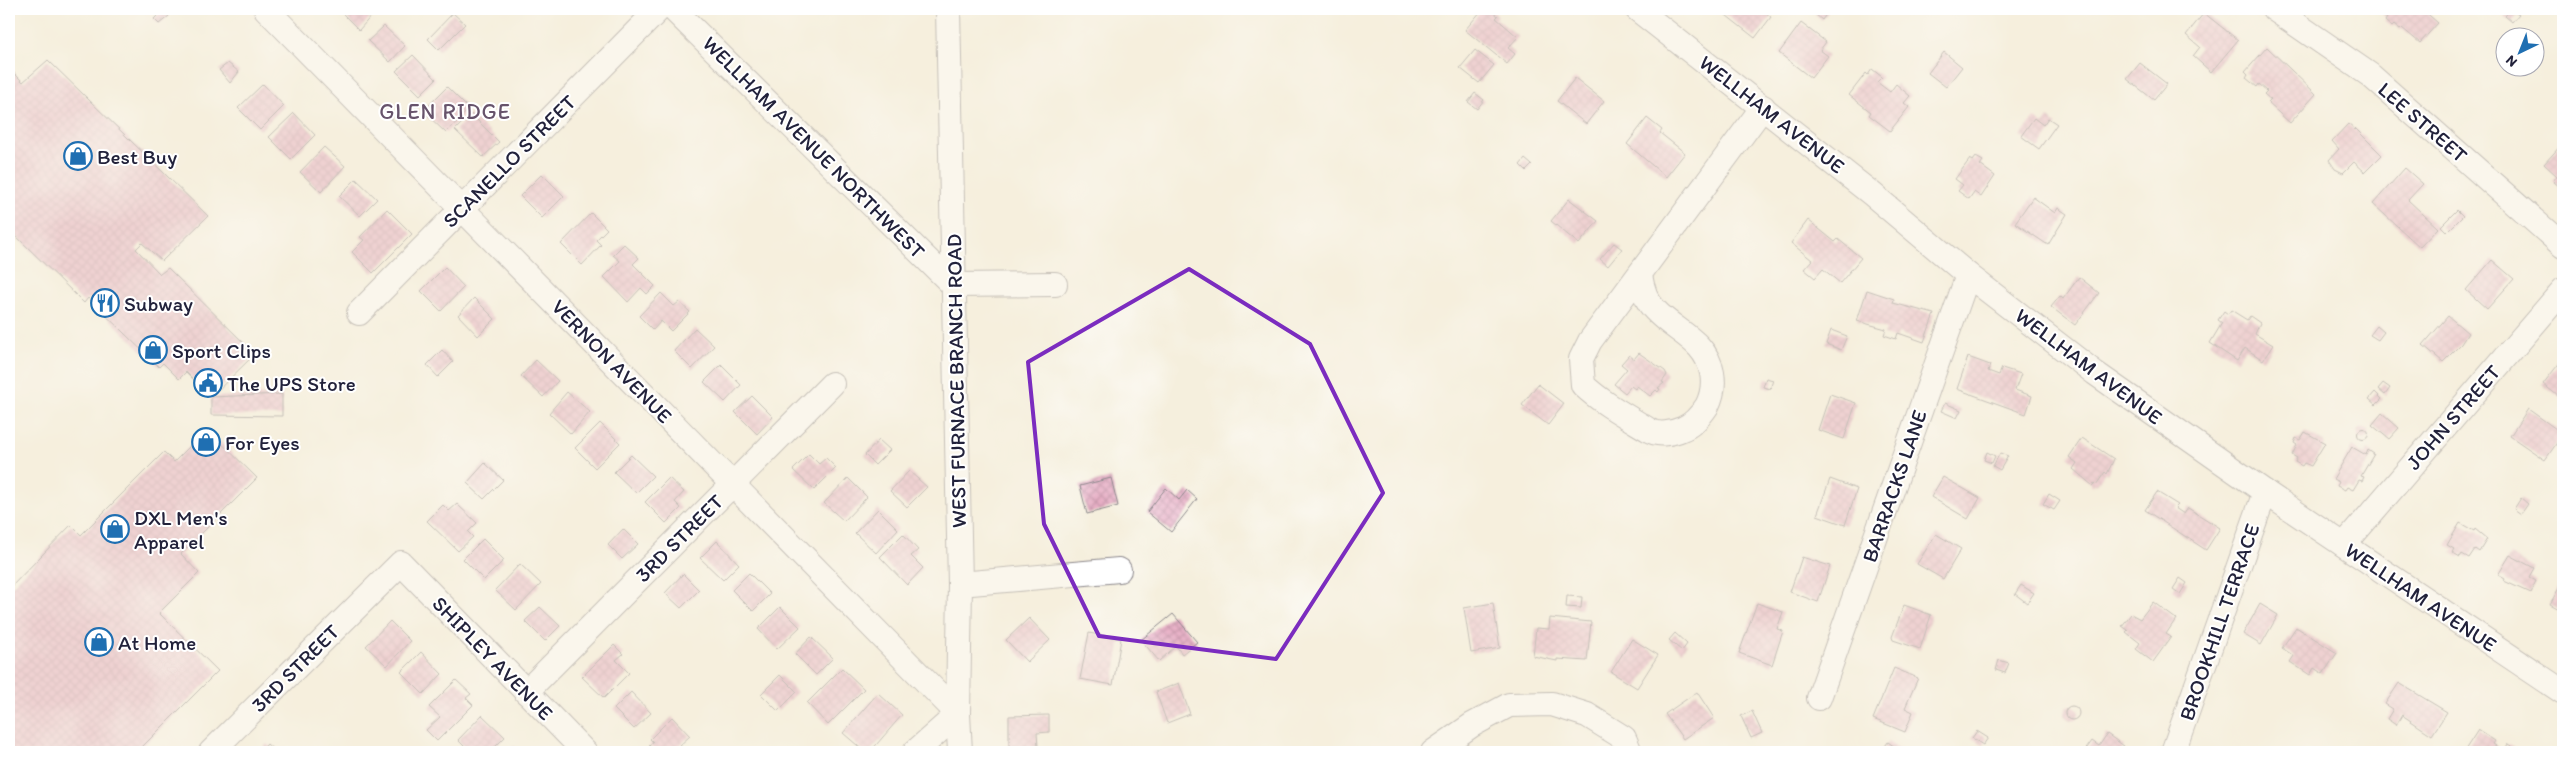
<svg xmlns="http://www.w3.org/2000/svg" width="2572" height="761" font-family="Itim,sans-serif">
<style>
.building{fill:url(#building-cross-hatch)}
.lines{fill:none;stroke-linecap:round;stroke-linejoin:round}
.minor-casing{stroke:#8c888c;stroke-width:26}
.minor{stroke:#fff;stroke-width:24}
.marked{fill:none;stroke:#7b2cbf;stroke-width:4;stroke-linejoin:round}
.labels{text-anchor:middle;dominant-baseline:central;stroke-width:4;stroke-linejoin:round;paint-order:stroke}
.street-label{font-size:21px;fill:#22223b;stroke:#fff}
.poi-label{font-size:21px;fill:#22223b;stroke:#fff;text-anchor:start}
.neighbourhood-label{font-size:22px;letter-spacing:1px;fill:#67536b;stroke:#fff}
</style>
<defs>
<pattern id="building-cross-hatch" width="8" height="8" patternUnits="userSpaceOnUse" patternTransform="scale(1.25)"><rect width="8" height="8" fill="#e6aec4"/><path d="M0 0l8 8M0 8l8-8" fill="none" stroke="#c595a9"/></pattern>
</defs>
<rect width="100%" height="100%" fill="#fff"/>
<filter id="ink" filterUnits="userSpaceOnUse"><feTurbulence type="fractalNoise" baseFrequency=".02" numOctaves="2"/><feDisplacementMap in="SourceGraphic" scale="10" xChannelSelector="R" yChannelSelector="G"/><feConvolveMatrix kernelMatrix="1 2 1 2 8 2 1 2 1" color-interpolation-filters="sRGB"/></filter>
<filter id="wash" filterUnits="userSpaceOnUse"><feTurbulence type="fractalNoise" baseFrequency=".0096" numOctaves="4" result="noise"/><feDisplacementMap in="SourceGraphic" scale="20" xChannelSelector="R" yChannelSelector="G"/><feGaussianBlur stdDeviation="1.12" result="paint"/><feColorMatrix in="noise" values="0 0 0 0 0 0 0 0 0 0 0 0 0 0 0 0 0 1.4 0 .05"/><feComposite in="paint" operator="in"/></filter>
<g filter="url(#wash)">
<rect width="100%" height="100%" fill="#f5efdd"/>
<g id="blocks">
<!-- building -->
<g class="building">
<polygon points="164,9 166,9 169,16 159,24 154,19"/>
<polygon points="338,9 367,9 373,14 359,30"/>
<polygon points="1480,9 1490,9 1498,16 1496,18 1518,37 1508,48 1515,54 1507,64 1465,30 1482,10"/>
<polygon points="1725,9 1761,9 1771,17 1755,38 1722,12"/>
<polygon points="1819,9 1828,12 1822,20 1815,14"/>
<polygon points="2376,9 2422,9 2438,23 2420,43 2402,28 2400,30 2394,25 2392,27 2385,21 2387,18"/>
<polygon points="2511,9 2519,14 2512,22 2505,16"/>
<polygon points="453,13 465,24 439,50 428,39"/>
<polygon points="2204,13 2238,40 2211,72 2193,56 2200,47 2186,35"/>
<polygon points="1801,23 1826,42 1820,50 1828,56 1811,78 1779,53"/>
<polygon points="384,26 405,46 390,62 368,41"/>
<polygon points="2267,47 2316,94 2290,123 2268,103 2271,100 2264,94 2267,91 2259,84 2257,87 2246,78 2248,75 2245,72"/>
<polygon points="1475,50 1494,65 1479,83 1460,68"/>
<polygon points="1944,52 1962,67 1946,87 1928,73"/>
<polygon points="413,55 436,79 420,95 396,71"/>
<polygon points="48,60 208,216 162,261 142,243 136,249 160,274 168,268 255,354 211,397 186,372 179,379 163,363 159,367 88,298 84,303 9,229 9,68 23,82"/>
<polygon points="228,63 239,72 230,83 219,70"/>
<polygon points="2140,63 2167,84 2154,100 2127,79"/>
<polygon points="1872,69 1882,77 1877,82 1890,92 1896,84 1910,96 1904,103 1909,107 1890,131 1869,115 1871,112 1849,95 1866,73 1868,75"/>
<polygon points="1575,78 1604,101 1586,124 1557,101"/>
<polygon points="263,84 284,106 260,130 238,108"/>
<polygon points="447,87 469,109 446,133 423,111"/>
<polygon points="1475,93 1484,100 1477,109 1468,102"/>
<polygon points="294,113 315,135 291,159 269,137"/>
<polygon points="471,114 499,142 483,157 455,130"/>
<polygon points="1647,118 1662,130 1660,133 1685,153 1666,177 1627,144"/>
<polygon points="2034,118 2043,125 2048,118 2057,124 2039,149 2021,136"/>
<polygon points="2348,124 2355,130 2356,129 2382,155 2365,172 2354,162 2343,173 2335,169 2329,160 2339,149 2332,141"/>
<polygon points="2563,143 2563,194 2559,190 2561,188 2553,181 2557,176 2544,164"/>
<polygon points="324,147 345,166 321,192 300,172"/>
<polygon points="1976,157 1983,161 1980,165 1995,176 1981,197 1974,192 1969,199 1958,191 1963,185 1955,179 1970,159 1973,161"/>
<polygon points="1525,159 1532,165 1526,171 1520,165"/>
<polygon points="2405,168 2423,184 2408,200 2438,228 2420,247 2373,204"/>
<polygon points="542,174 564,196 542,218 520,196"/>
<polygon points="356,179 377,199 360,216 339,196"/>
<polygon points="2033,197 2055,213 2058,208 2067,214 2048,245 2015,223"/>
<polygon points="1569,199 1598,221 1579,244 1551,221"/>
<polygon points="387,209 412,234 373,273 352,252 364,240 360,237"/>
<polygon points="2457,210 2463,216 2447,232 2441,226"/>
<polygon points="591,213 607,229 596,240 601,245 582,265 561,244"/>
<polygon points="1808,220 1835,242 1838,239 1861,258 1840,283 1823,269 1815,278 1804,269 1812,260 1791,243"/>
<polygon points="1614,243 1622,249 1608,266 1600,259"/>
<polygon points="624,244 639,258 633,264 655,286 647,294 641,288 628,302 604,277 620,261 613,255"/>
<polygon points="2492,260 2514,279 2487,309 2466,290"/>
<polygon points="445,267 464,287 441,311 421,291"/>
<polygon points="2079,277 2099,293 2075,325 2051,307 2060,296 2063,299"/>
<polygon points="1867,290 1894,299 1893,303 1934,314 1924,342 1898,333 1896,339 1884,335 1886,329 1857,321"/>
<polygon points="661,293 674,306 679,302 690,312 671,331 661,321 653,330 639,316"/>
<polygon points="474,298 495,319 478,336 458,315"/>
<polygon points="2231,310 2247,320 2250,316 2260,323 2255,334 2273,345 2263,360 2245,348 2237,361 2210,343 2222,323 2218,320 2224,311 2228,314"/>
<polygon points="2448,316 2468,333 2461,344 2443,362 2423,345"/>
<polygon points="2377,326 2384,332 2378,340 2370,335"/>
<polygon points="695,328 714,346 692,369 674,351"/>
<polygon points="1831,330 1847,336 1841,350 1826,344"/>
<polygon points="442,350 453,362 438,377 427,365"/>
<polygon points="1639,353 1665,371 1667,375 1662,382 1664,383 1658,388 1660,389 1658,392 1656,390 1650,396 1637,386 1635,389 1631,386 1625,393 1614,384 1627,369 1621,364 1629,355 1634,359"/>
<polygon points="1968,357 1990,365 1988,371 1999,375 2002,368 2021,374 2015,390 2032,396 2026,414 1957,389"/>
<polygon points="536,360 558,381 543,397 521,376"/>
<polygon points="2561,361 2563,363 2563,400 2543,384"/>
<polygon points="721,365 741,385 725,402 704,382"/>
<polygon points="1766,378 1773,380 1770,389 1763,387"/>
<polygon points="2383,383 2390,388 2385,395 2378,389"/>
<polygon points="1538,384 1564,404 1548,425 1522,405"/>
<polygon points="567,392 590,412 571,434 549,413"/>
<polygon points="2375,392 2382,399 2376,405 2369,399"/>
<polygon points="282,394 282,416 211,415 211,397"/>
<polygon points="1830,394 1856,403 1844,439 1818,430"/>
<polygon points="752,396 773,417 757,434 735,412"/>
<polygon points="1945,403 1961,410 1957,418 1941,411"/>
<polygon points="2528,409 2563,434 2545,460 2510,436"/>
<polygon points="2382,413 2399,428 2389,439 2372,425"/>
<polygon points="600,423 620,443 595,468 575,448"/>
<circle cx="2363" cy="434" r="5.5"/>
<polygon points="207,429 257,478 181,554 199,573 159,613 218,671 137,752 9,752 9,589 71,525 81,535 164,452 174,462"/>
<polygon points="2305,432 2325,443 2311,466 2304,463 2302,466 2295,462 2297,458 2292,455 2297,445 2294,443 2296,438 2300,440"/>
<polygon points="2082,438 2114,459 2107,474 2105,472 2096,485 2094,483 2093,486 2073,469 2077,463 2069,457"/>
<polygon points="879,440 890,450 875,465 865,455"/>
<polygon points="2352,447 2366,455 2368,450 2374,454 2361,476 2364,477 2362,481 2359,480 2353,490 2347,487 2345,490 2337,486 2339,482 2333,479"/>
<polygon points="1987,452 1995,456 1992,463 1984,460"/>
<polygon points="2000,453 2008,456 2000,470 1993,466"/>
<polygon points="809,454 819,464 826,458 836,468 814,490 793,470"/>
<polygon points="631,455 653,476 636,493 614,472"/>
<polygon points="485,463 503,480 484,499 467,483"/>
<polygon points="909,471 927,487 907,507 890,491"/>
<polygon points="1943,477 1980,498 1968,519 1931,497"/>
<polygon points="669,478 684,492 675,502 681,508 666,523 645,502"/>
<polygon points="848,478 867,497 844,521 824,503"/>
<polygon points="1111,478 1118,506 1087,514 1080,486"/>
<polygon points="1830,479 1857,489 1845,525 1817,515"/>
<polygon points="1166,488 1179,500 1187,490 1197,499 1171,532 1147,512"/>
<polygon points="2157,492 2178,505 2175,508 2184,514 2188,508 2220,528 2206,550 2145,510"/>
<polygon points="2049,494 2060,501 2054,510 2043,504"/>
<polygon points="2521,498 2528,504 2521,514 2514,509"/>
<polygon points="457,504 477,523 468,532 473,537 458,551 427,521 443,505 449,511"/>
<polygon points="878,509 898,529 876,553 855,533"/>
<polygon points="2460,523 2474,531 2475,529 2487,539 2479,552 2475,549 2469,558 2462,554 2460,557 2455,554 2452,552 2454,549 2447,545"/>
<polygon points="623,529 638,544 622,559 608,545"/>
<polygon points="903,534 918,550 911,556 923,568 907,585 880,557"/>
<polygon points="1936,534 1961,549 1943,579 1917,564"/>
<polygon points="483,539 504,560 484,580 463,559"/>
<polygon points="717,541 739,564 723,580 700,558"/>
<polygon points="2510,555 2534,568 2529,577 2536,581 2530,593 2504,581 2505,579 2498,575"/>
<polygon points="1802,557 1830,566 1818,602 1790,592"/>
<polygon points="520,564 541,584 516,610 495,590"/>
<polygon points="749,573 770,594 753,611 732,590"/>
<polygon points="683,574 699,590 681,608 665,593"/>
<polygon points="2180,578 2187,583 2180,594 2173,589"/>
<polygon points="2563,581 2563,611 2550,604"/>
<polygon points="2021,585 2034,593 2027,603 2015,594"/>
<polygon points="1567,596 1582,597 1581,608 1566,607"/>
<polygon points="2153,602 2176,619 2166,634 2171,637 2153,662 2136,649 2140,643 2126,632 2128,630 2122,626 2131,614 2140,619"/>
<polygon points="1493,603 1500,648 1471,653 1464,608"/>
<polygon points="1757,603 1783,612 1777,629 1783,631 1772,665 1739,653"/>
<polygon points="2260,604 2278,615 2261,645 2243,634"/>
<polygon points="1904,605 1931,615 1920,649 1893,640 1892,637"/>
<polygon points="540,607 560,626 545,641 525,621"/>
<polygon points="780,607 800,627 777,649 758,629"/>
<polygon points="1173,614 1197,642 1182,654 1176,646 1159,661 1141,640"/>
<polygon points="1029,618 1050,640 1027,662 1006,640"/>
<polygon points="1550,618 1591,622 1587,661 1557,659 1557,661 1533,656 1536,628 1549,629"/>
<polygon points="390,621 410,641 387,666 366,646"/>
<polygon points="2296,627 2337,653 2323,674 2314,668 2310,675 2290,662 2294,656 2282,648"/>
<polygon points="1089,633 1121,639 1113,685 1080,679"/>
<polygon points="1675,633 1687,644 1682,651 1669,640"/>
<polygon points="811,637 833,658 816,675 795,654"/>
<polygon points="1632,639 1658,655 1637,688 1611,672"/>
<polygon points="614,645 623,654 616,660 629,673 604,698 582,677"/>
<polygon points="421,652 442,674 423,694 401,672"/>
<polygon points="1999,660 2009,663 2005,673 1996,670"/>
<polygon points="842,668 864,689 828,725 807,703"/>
<polygon points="1894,668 1918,678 1905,708 1913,712 1905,732 1873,719"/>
<polygon points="780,675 797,692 778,711 761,694"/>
<polygon points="456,680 471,694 466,698 473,705 437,741 426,730 440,717 429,707"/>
<polygon points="1179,683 1190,714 1167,723 1156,692"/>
<polygon points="2399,683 2447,712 2432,735 2402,715 2396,725 2387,719 2393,709 2385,704"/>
<polygon points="631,692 651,713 634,729 614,709"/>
<polygon points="1697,692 1714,718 1683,739 1665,714"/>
<polygon points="878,693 902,715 870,752 865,752 843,733"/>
<circle cx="2072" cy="713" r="7"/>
<polygon points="1752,711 1762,733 1751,738 1741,716"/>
<polygon points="482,715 505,737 490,752 470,752 458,740"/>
<polygon points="1049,715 1049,732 1037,733 1038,747 1009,748 1009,716"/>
<polygon points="672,717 690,736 680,745 685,750 683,752 656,752 649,745 653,742 650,739"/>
<polygon points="2478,730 2495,741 2493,744 2504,751 2508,744 2521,752 2467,752 2465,750"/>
<polygon points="1977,731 1988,738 1983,745 1972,738"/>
<polygon points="2107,734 2124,746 2120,752 2084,752 2092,741 2099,746"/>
<polygon points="1888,742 1902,752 1881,752"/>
<polygon points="267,744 276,752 260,752"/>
<polygon points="514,746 520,752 509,752"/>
</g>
</g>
</g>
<g filter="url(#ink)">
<use href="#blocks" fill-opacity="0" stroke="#8c888c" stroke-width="1"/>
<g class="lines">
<defs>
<g id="minor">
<polyline points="266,9 958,714 915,752"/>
<polyline points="673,9 953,285 1055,284"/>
<polyline points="948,9 960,584 958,714 960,752"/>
<polyline points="1637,9 1872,194 1968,275 2095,373 2265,492 2563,692"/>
<polyline points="2274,9 2370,75 2563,246"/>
<path d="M1640,275C1642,288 1646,301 1655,310C1675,332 1706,340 1712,373C1714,384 1712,396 1707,406C1701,415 1693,425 1682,429C1673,433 1658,436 1649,430C1626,416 1602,403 1583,385L1581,359L1590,341L1763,107"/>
<polyline points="359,313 659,9"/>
<polyline points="2344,545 2563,290"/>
<polyline points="960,584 1119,570"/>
<polyline points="526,692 832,384"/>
<polyline points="1819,698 1968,275"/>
<polyline points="211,752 401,563 585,752"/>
<polyline points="1433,752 1472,725 1509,705 1552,704 1587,715 1624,738 1630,752"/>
<polyline points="2173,752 2265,492"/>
</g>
</defs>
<!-- minor casing -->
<use href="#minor" class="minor-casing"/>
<!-- minor -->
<use href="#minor" class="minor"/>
</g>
</g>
<!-- marked area -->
<path d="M0 0H2572V761H0ZM1189,269L1310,344L1383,493L1276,659L1099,636L1044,524L1028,362Z" fill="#f5efdd" fill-opacity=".55" fill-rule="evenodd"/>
<path class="marked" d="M1189,269L1310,344L1383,493L1276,659L1099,636L1044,524L1028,362Z"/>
<!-- icons -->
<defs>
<symbol id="shop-ring" viewBox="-11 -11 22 22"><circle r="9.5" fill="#fff" stroke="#1f6fb2" stroke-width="1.5"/><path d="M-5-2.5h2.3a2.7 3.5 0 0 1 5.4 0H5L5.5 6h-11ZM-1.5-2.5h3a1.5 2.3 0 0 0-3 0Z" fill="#1f6fb2"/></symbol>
<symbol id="restaurant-ring" viewBox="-11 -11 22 22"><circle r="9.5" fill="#fff" stroke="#1f6fb2" stroke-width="1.5"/><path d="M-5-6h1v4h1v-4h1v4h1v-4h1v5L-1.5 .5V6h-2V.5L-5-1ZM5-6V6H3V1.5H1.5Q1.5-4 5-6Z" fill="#1f6fb2"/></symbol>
<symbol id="civic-ring" viewBox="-11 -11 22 22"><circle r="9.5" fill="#fff" stroke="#1f6fb2" stroke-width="1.5"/><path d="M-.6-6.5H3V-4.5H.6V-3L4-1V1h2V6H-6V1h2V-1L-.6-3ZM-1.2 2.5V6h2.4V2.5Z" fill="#1f6fb2"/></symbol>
</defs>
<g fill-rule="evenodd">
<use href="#shop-ring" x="62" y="140" width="32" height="32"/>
<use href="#restaurant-ring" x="89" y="287" width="32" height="32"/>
<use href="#shop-ring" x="137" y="334" width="32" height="32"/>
<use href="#civic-ring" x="192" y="367" width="32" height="32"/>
<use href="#shop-ring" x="190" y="426" width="32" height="32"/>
<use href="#shop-ring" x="99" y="513" width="32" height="32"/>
<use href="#shop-ring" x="83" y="626" width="32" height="32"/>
</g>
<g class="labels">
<!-- street labels -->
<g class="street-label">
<text transform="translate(1772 114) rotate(38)">WELLHAM AVENUE</text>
<text transform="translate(2423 122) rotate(41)">LEE STREET</text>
<text transform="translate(814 147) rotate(45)">WELLHAM AVENUE NORTHWEST</text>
<text transform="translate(509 161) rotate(-45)">SCANELLO STREET</text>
<text transform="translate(612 361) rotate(46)">VERNON AVENUE</text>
<text transform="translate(2089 366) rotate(37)">WELLHAM AVENUE</text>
<text transform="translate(956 381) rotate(-91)">WEST FURNACE BRANCH ROAD</text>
<text transform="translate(2453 417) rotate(-49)">JOHN STREET</text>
<text transform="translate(1894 486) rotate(-71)">BARRACKS LANE</text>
<text transform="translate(679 538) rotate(-45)">3RD STREET</text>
<text transform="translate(2421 597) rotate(34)">WELLHAM AVENUE</text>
<text transform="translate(2219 622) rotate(-71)">BROOKHILL TERRACE</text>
<text transform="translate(493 658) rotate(46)">SHIPLEY AVENUE</text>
<text transform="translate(295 668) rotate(-45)">3RD STREET</text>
</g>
<!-- poi labels -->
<g class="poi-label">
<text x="97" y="156">Best Buy</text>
<text x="124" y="303">Subway</text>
<text x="172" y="350">Sport Clips</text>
<text x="227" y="383">The UPS Store</text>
<text x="225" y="442">For Eyes</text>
<text x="134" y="517">DXL Men's<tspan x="134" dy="24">Apparel</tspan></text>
<text x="118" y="642">At Home</text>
</g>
<!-- neighbourhood labels -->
<g class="neighbourhood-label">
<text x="445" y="111">GLEN RIDGE</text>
</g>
</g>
<!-- margin -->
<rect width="2572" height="761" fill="none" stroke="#fff" stroke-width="30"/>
<!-- north arrow -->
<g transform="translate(2520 52) rotate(223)"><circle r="24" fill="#ffffff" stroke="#a7a7b1"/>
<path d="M0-4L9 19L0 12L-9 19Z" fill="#1f6fb2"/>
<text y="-8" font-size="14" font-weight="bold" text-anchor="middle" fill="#22223b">N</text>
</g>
</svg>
